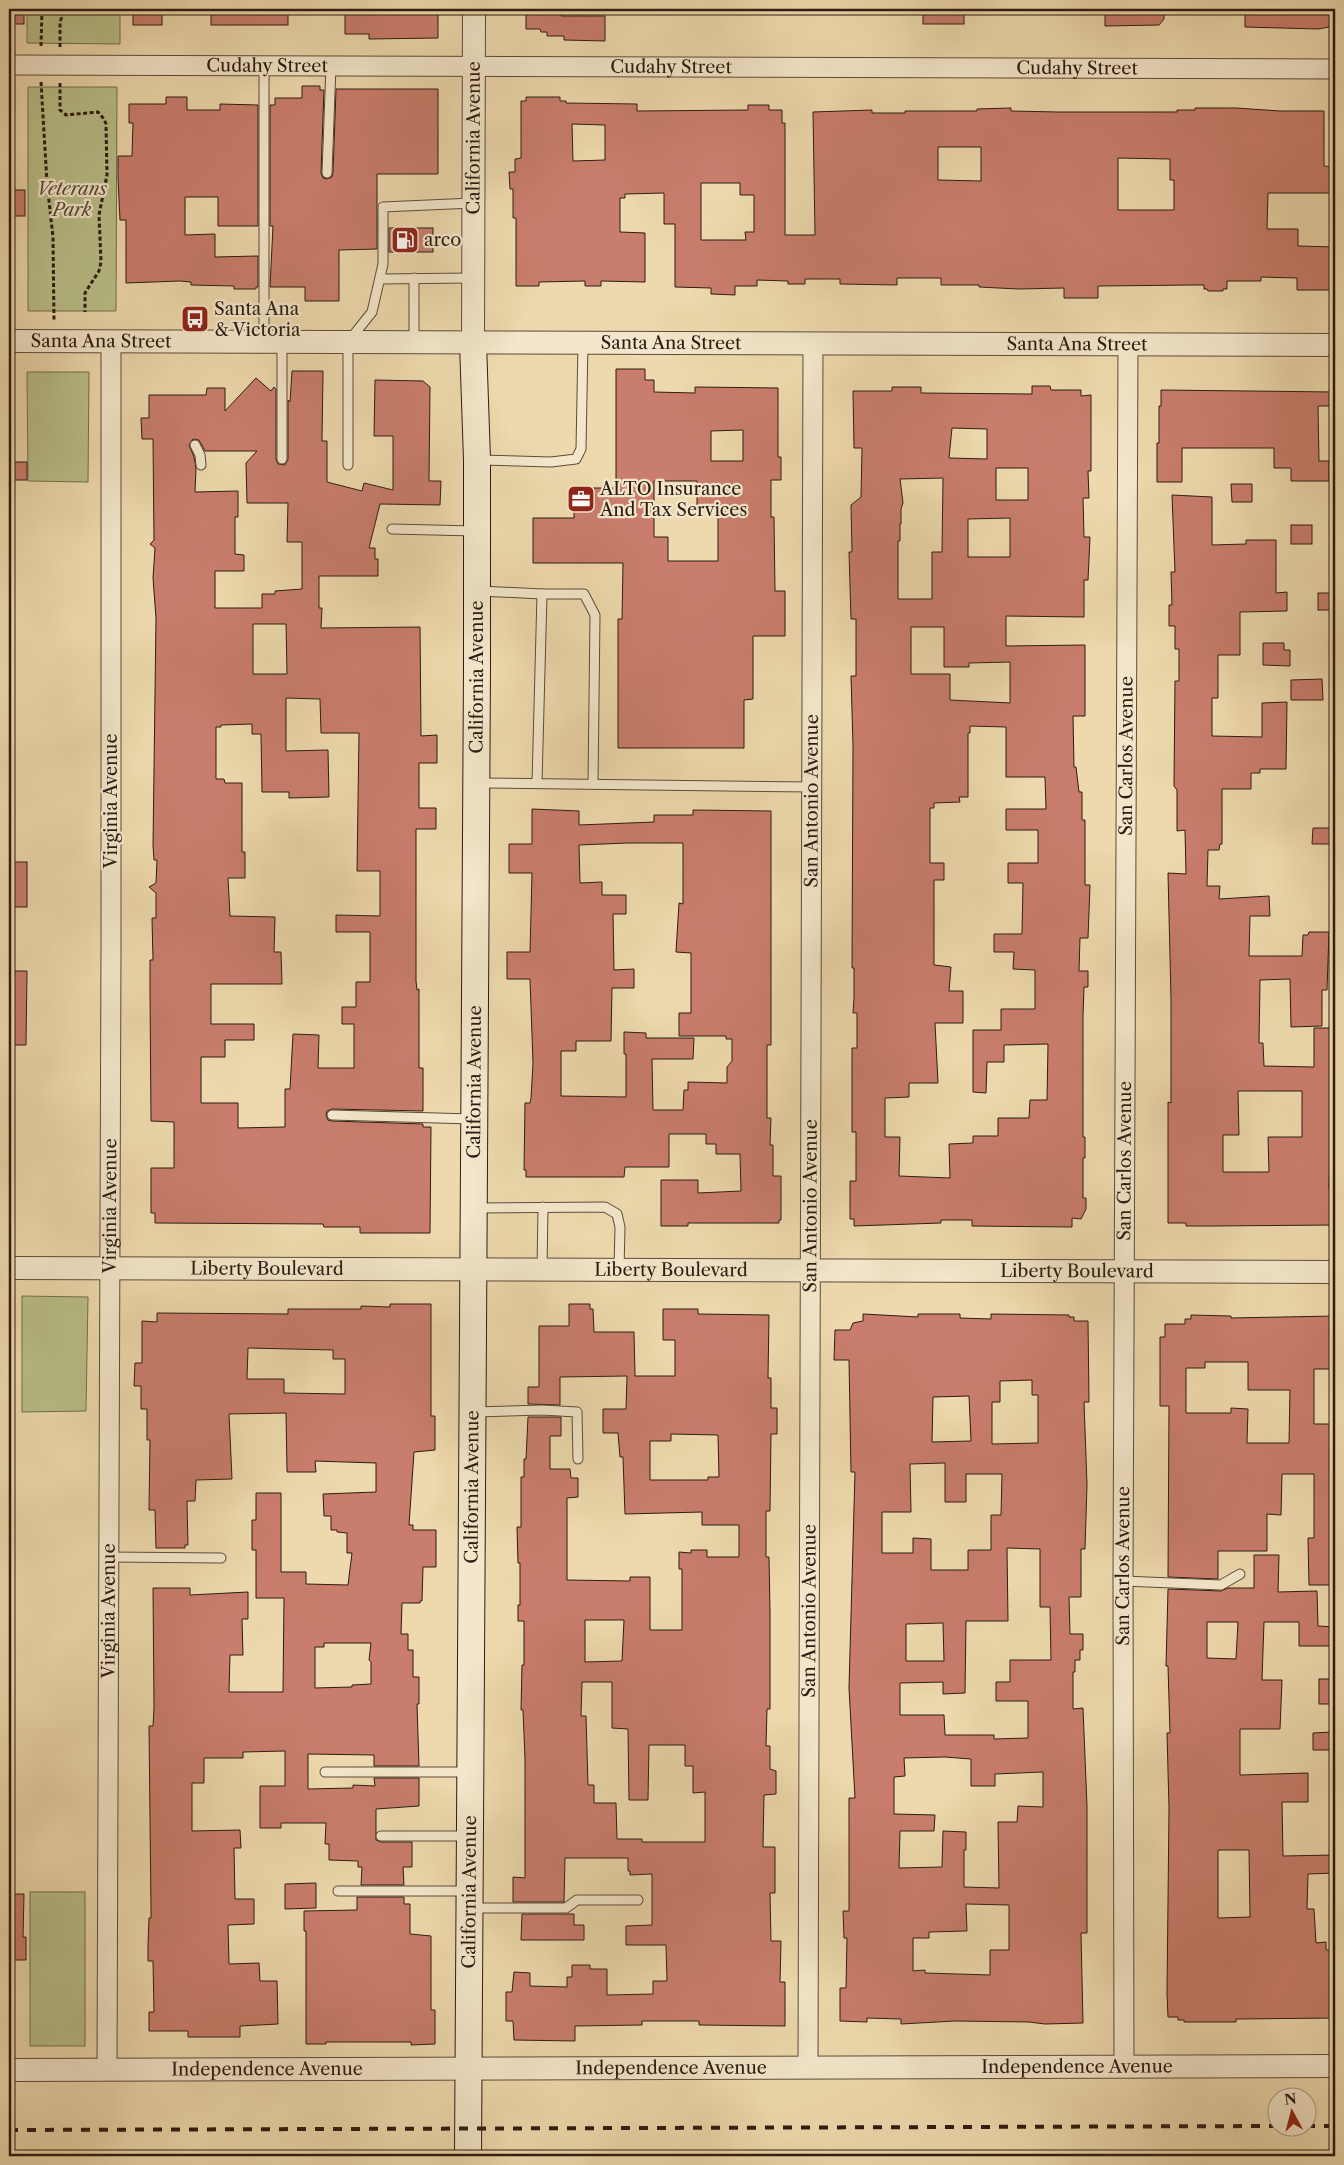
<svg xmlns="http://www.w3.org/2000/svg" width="1344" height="2165" font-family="'Libre Caslon Text',serif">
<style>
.green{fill:#b9bf89;stroke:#736e4e}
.building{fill:#c97d6c;stroke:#2d1c13;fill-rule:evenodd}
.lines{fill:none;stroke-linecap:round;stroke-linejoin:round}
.service-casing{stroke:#5d4b3a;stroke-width:11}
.minor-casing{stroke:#5d4b3a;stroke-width:21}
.tertiary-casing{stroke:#5d4b3a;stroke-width:24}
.secondary-casing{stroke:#2d1c13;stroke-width:28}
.path{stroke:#2d1c13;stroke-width:3;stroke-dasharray:4 2.5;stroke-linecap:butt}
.service{stroke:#f3e6ca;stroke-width:9}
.minor{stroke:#f3e6ca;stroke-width:19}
.tertiary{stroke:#f3e6ca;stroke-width:22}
.secondary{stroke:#f3e6ca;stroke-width:26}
.rail{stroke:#2d1c13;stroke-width:4;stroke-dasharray:9 9;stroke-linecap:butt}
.labels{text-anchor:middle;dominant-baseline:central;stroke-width:4.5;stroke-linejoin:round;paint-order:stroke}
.street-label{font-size:18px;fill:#2d1c13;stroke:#f3e6ca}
.park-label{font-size:18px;font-style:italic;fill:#574d36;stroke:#f3e6ca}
.poi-label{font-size:18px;fill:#2d1c13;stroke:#f3e6ca;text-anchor:start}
</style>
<rect width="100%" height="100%" fill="#edd9ad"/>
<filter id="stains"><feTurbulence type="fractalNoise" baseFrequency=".004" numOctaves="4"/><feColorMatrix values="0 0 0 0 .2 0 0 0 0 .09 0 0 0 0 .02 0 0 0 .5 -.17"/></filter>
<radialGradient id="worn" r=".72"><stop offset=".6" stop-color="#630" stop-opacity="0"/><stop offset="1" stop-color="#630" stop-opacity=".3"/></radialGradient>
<!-- green -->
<g class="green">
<polygon points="27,9 120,9 120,44 27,43"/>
<polygon points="28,87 117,87 116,311 28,311"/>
<polygon points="27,372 89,372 88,482 28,481"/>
<polygon points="22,1296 88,1297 86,1411 22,1412"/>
<rect x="30" y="1892" width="55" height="154"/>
</g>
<!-- building -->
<g class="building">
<rect x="9" y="9" width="15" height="15"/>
<rect x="133" y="9" width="29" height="16"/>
<rect x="211" y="9" width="77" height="16"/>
<polygon points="345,9 438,9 438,38 369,39 369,34 345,34"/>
<polygon points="526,9 561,9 561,16 605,16 605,41 564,40 564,36 547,36 547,32 541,32 540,29 526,29"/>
<rect x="923" y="9" width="41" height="15"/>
<polygon points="1105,9 1164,9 1164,19 1159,25 1105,26"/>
<polygon points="1245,9 1335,9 1335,26 1318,29 1245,27"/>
<polygon points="302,86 320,86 320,90 324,90 321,173 323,178 327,179 332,177 333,173 336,89 438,89 438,174 377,174 377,249 339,250 339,301 305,301 305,287 270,287 273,226 270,226 270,105 275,105 275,98 302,98"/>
<polygon points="166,97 187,97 187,110 220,110 220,104 258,105 258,226 218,226 218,197 185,197 185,235 215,234 215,257 258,256 258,287 256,287 256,289 234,289 234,286 191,285 191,282 180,281 126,283 126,220 120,220 118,178 118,156 132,156 133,123 129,123 129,104 166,104"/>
<path d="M526,97H560V101H566V103L637,104V111L748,110V105H769V110H782V123H785V235H815L813,112L872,110V113H905V111H977V109L1011,108V111L1058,112H1177V110H1195V108H1236L1280,111H1324V166L1335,167V193H1268L1267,229H1298V246L1335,247V290H1297V278L1261,277V281H1227V289H1223V291H1208L1207,289H1204V285H1193L1098,286V298H1064V288L1018,289L979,287V285H941V278H897V285L840,284V279H805V284H788V281L757,280V286H735V295L711,294V288L675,287V224H664V193L625,194V198H620V232L645,233V282L601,281V286H585V281L539,282V286H516V218H513V189H510L509,172H515V159L521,158V101H526ZM572,124L605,125V160L573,161ZM938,147H981V181L938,180ZM1118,158L1170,159V180H1174V210H1118ZM701,183H740V195H754V232H745L746,240H701Z"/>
<rect x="9" y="190" width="16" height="26"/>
<rect x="389" y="228" width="44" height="24"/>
<path d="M616,369H645V380H654V392L695,393V387L778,388V457H781V480H771V517H774L775,591H785V636H753V699L744,700V748H618V619H622L623,563H533V518H574V488H616ZM743,430V461H711V431ZM654,481H697V505H718V561H668V537H654Z"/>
<path d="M292,371H323L322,441H327V482L362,491L364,483L393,490V436H374L375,380L423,381L430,387L429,481H441L440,505L380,504L369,548H375V559H378V576H319V608H322L321,628L420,627L421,736L437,735V763H419V808H436V829H416V981L417,990L419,989V1068H423V1111L332,1109L327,1111L326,1115L328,1120L332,1121L423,1124V1127H431L430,1233H360V1227H324L323,1224L155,1223V1213H151V1168H174V1122L151,1121L150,990V960H153L152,918H156V893L149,887L156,883L157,860H154L153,845L156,618L153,578L155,548L150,544L154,540L153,439H142L141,418H149V395H206L207,388H225V411L256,378L271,391L274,387L276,389V459L278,464L285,465L288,459V400L290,402ZM193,439L199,440L205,451H257L246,463L247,503H288L287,542H302V589L275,591V594H262V608H215V571H244V555L235,554V517H238V491L195,492L196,468L194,457L189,445ZM253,624H286L287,674H253ZM286,698L320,699L321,733H359L357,871H380V916L336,915V932H370V982H356V1007H342V1024H354V1068H318L319,1035L293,1034L290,1089H285V1127L238,1128V1103H201V1057H225V1040H254V1024H211V984H282L281,952H274L275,917L230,916L228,878H245V852H242V783H225L224,779H216V727H221V725L252,724V734H261L262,792H289V798L329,797L328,750L286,751Z"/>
<path d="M1032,386H1050L1051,390H1081V396L1091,395V471H1088L1089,498H1083L1084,537H1090L1088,580H1084V617L1006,616V646L1085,645V716H1073L1074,767H1076L1079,792H1082V820H1085V885H1090L1088,938H1080L1079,971H1088V987H1084L1083,1016V1137H1085V1158H1083V1198H1086V1209L1081,1219L1072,1218V1227L972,1226V1220H941V1223L854,1226V1219H850V1181H856V1132H852V1048H857V1013H853L854,998V968H852L853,746L851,676H856V619H851L849,552H852L851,505L861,497L862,448H854L853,391H892V387H921V393L1032,394ZM952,428L987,429V459L949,458ZM996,468H1028V500H996ZM943,478L942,552H932V599H898V541H900V524H901V509L903,503L900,479ZM1010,518V557H968V519ZM911,627H944V667H969V663L1010,662V703L950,700V674H911ZM970,726L1006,727V777H1045L1046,809H1006V830H1038V863H1008V883H1023L1022,934H994V952H1014L1013,969L1035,970V1009H1001V1030H973V1092L986,1093L987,1062H1004V1045L1048,1044L1047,1100H1030L1029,1118H998V1136H973V1143L949,1144L950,1178L899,1176L900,1137H885V1098L909,1097V1083H938L935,1023H963V991H949L951,967L934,965V880H944V863H930V808H934V803L960,802L959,797H968V733H970Z"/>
<polygon points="1161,390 1335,392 1335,406 1318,406 1319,461 1329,461 1329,481 1291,481 1291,468 1274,468 1274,448 1182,448 1182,482 1157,482 1157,443 1159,443 1159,406 1161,406"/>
<rect x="9" y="462" width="18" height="18"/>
<polygon points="1231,484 1252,484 1252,502 1232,502"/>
<path d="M1172,495L1212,497V545L1246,544V540H1276V593L1287,592V611L1240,612V655H1218V698H1212V736L1262,737V703L1287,702L1286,769H1260V773H1251V789H1222V844H1220L1219,850H1208L1207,886H1220L1219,899L1269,896L1270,916H1250L1249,956H1302L1303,935H1308L1309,932H1329L1327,990H1322V1026L1291,1027L1290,979L1260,980L1259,1043H1263L1264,1066L1314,1067V1028H1335V1153H1330L1329,1188H1335V1225L1214,1226H1186V1223H1168V1102L1171,1103V999L1168,873L1186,874L1185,830L1177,831V790L1174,786L1175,681H1179V649H1175V626H1169V605H1172L1171,572H1175ZM1238,1091H1302V1137H1268L1269,1172H1223V1135H1239Z"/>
<rect x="1291" y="525" width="21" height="19"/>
<rect x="1318" y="593" width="17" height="17"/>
<polygon points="1263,643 1284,643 1284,650 1290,650 1290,666 1263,665"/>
<polygon points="1322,679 1323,700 1291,700 1291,680"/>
<path d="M532,809L579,811V825L654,822V815H693V810L771,811V1045H767V1118H771L770,1145H773V1176H781V1220H779V1223H688V1226H661V1180H698V1193L741,1191L740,1154H716V1144H706V1134H669V1167H625L624,1177H526V1170H524L525,1103H530L531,1098L533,1063L530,979H507V952H530L532,873H509V844H532ZM627,843H683V904L679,903L676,952L691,953V1013H679V1036H726V1039H732V1061L727,1067V1083L688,1082V1090H684L683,1110H653L652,1059H693L694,1038H646V1033L624,1032V1054H626V1097L561,1096V1051H576V1041H611L612,988H634V969L614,970L613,914H626V895H602V882L580,883L579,845Z"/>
<polygon points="1313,828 1335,828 1335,844 1312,844"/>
<rect x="9" y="862" width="18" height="45"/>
<polygon points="9,971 27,971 26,1045 9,1045"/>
<path d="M390,1304H431V1416H435V1450L414,1452L409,1525H413V1530H436V1567H423L422,1601H420V1603H402L401,1634H408V1650H413V1677H419V1704H417L419,1766H374V1755L308,1754V1789L353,1788V1785L375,1786L374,1778H419V1806L376,1809V1840L381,1842H412V1867H403L404,1885H361L362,1867H358V1861L329,1860V1844H325L326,1823H281V1828H260V1786H285V1751L243,1752V1758H204V1783H192V1831L240,1830L241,1848H234L235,1899H254V1924L228,1925L229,1964L259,1963L260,1981H277L278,2024L240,2026V2037H188V2031H149V2012H154L153,1961H148V1945L149,1918H151V1910L149,1726H153L154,1708L153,1588H190V1595L248,1592V1619H242L243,1655H230L229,1692H283L284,1598H256V1550H252V1520H256V1493H281V1572H306V1584L348,1585L352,1553H347V1533L337,1532V1530H331V1516H324L323,1494L376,1492V1463L315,1461L316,1472H287L286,1413L229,1414L232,1479L196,1480L195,1501H187L188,1545H185V1548H156L155,1510H149L150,1440H147V1409H141V1386H134L135,1363H142V1321L157,1322V1313L288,1314V1309H361V1306L390,1307ZM248,1348L333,1350V1359H345V1394L284,1393V1379H247ZM324,1643H371L369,1660L371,1662V1684L352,1685V1687L315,1688V1647H324Z"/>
<path d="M569,1304H590V1309H593L594,1332H634L635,1376H675V1340H663V1309H698V1314L769,1315L768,1378H771V1408H777V1434H771L770,1511H766V1557H769L770,1612V1709H767L766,1746H770V1769L776,1771V1794L764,1795L763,1847H775V1893H770L771,1941H781L780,1982H785V2026L699,2025V2021H642V2025L575,2026V2041L514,2040L513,2021H506V1992H512L514,1972L530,1973V1986L567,1987V1977H572V1965H590V1969H607V1995L653,1994V1981H667L666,1945H626V1926L652,1925V1874L630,1875V1871H628V1858H565L564,1902H513V1877L525,1878V1759L523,1710H521L522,1665H524V1621H518V1605H520V1563H518L517,1527H521V1477H524V1459H526L528,1417H561V1436H550V1469H570L571,1478H578V1497L567,1498V1580L630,1581V1577H650V1630H682V1569H679V1552L691,1553V1550H707V1557H739V1525H702V1512L625,1514L623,1457H620L618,1433H603V1409H626L627,1376L560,1377V1405L528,1404V1387H539V1326H569ZM671,1434L718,1435L719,1477H708V1480H650V1441H671ZM585,1620H624L622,1661L585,1662ZM582,1682H612V1728L628,1729L629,1800H648L649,1745H685V1766H693V1793L705,1792V1842H642V1839H617L616,1803H594V1785H588L586,1716H581Z"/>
<path d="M863,1314L918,1317V1314H960V1318L991,1319V1314L1069,1315V1317H1074V1321H1088L1089,1402H1084L1087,1485L1085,1549H1081V1597H1069L1070,1634H1083V1650H1080V1660H1075V1672H1073V1709L1083,1708L1087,1806V1933H1081L1083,2023L1045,2024L1029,2022L955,2021L901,2024V2019L867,2018V2022L840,2021V1988H846L847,1938H844L843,1911H849V1798H855L849,1688L855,1472H851L849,1360H834L835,1330H850L853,1323L863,1321ZM1032,1380V1395H1038V1443L992,1444V1402H1000V1381ZM969,1396L971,1441L932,1442L933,1397ZM945,1463V1502H966V1474H1002L1001,1515H991V1550H968V1570H931V1539L913,1538V1553H882V1512H911L910,1464ZM1007,1548L1040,1549V1607H1050L1051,1660H1010V1682H996V1701H1028V1738L994,1739V1735H945L944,1715H900V1683L943,1682V1694L965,1693L966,1621H1008ZM943,1623L944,1661H906V1624ZM945,1757L971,1759V1786H995V1774L1043,1772V1807L1018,1806L1017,1822H998L999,1888L964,1887V1850H966V1832L943,1831L942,1867L899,1868L900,1831H934L935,1815L894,1814V1777L905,1776L904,1758ZM966,1904L1009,1905V1950H990V1975L925,1973V1970L913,1971V1938H929V1932L967,1931Z"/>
<path d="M1191,1315L1231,1316V1318L1335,1316V1369H1314V1424H1335V1585H1309L1308,1538H1314V1474H1282L1281,1515L1267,1514V1551H1218V1579L1168,1577L1169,1406H1160V1337H1165V1324H1185V1319H1191ZM1205,1362H1248V1390H1290L1289,1443H1247L1248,1409L1231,1408V1413H1186V1368H1205Z"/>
<path d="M1254,1555H1279L1278,1592L1317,1591L1318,1626L1335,1627V1646H1299V1622H1264L1262,1680H1282L1280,1729H1240V1775L1308,1773V1802H1282L1283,1856L1335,1855V1873L1308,1874L1307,1909H1314L1316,1943L1326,1942V1950H1335V2018L1236,2019V2022H1184V2020H1178V2017H1168L1167,1993L1169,1808L1167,1733H1170L1168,1666H1166L1168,1589L1221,1591L1228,1588H1254ZM1207,1622H1238L1236,1659L1207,1658ZM1218,1850H1249L1250,1917L1218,1918Z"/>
<rect x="1319" y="1679" width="16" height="25"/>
<polygon points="1333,1732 1334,1750 1313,1750 1313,1733"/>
<polygon points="316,1883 316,1908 285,1909 285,1884"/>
<polygon points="9,1894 24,1894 23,1937 26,1937 26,1960 9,1960"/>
<polygon points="357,1897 404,1897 404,1904 410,1904 410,1934 431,1936 431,2010 435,2010 435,2044 411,2045 411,2042 326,2042 326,2044 306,2044 306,1931 304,1931 304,1911 357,1910"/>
<polygon points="522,1914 574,1914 574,1925 584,1925 584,1940 521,1940"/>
</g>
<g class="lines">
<defs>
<g id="service">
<polyline points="264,66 264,340"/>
<polyline points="327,173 331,66"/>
<polyline points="414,278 414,342"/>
<polyline points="380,279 472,278"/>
<polyline points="282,343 282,459"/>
<polyline points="195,445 200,455 201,465"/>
<polyline points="480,460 551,462 576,459 581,449 583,343"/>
<polyline points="348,465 348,342 372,312 383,264 383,207 473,203"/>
<polyline points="392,529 474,531"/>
<polyline points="480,591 542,594"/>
<polyline points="480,783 813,787"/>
<polyline points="537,783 542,594 584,594 595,615 593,784"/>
<polyline points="332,1115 472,1119"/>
<polyline points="476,1208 605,1207 617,1214 620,1227 619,1270"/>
<polyline points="542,1270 543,1207"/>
<polyline points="474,1412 542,1410 577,1412 578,1459"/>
<polyline points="108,1557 221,1558"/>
<polyline points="1123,1581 1221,1585 1240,1574"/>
<polyline points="325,1772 468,1772"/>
<polyline points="381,1836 468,1836"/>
<polyline points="338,1891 468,1891"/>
<polyline points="472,1908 566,1908 577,1900 638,1900"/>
</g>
<g id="minor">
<path id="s1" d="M9,65L1335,69"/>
<path id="s2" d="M1124,2066L1123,1581L1128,345"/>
<path id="s3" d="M808,2067L813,344"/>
<path id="s4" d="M107,2070L111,947V342"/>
</g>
<g id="tertiary">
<path id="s5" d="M9,341L1335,345"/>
<path id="s6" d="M473,343L474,9"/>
<path id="s7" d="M9,1268L1335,1272"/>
<path id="s8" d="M9,2070L1335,2066"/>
</g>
<g id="secondary">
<path id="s9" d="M468,2156L477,668V460L473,343"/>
</g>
</defs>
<!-- service casing -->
<use href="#service" class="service-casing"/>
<!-- minor casing -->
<use href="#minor" class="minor-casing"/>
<!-- tertiary casing -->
<use href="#tertiary" class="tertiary-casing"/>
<!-- secondary casing -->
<use href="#secondary" class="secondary-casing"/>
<!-- path -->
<g class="path">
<polyline points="41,46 42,9"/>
<polyline points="60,47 60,22 65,9"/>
<polyline points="41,82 47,183 53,237 54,321"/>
<polyline points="60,83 60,110 66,115 98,112 104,119 106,124 107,175 99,215 101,262 99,271 85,293 85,312"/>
</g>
<!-- service -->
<use href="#service" class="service"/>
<!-- minor -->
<use href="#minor" class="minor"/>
<!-- tertiary -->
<use href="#tertiary" class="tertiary"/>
<!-- secondary -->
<use href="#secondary" class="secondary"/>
<!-- rail -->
<g class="rail">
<polyline points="1306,2126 1335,2126"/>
<polyline points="9,2130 1276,2126"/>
</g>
</g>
<!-- icons -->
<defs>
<symbol id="fuel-square" viewBox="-11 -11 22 22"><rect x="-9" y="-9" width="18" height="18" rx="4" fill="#8f2418" stroke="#f3e6ca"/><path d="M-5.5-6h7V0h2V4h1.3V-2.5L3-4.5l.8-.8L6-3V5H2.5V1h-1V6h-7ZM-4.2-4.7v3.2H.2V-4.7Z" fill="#fff"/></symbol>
<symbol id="bus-square" viewBox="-11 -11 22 22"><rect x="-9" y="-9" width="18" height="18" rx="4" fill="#8f2418" stroke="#f3e6ca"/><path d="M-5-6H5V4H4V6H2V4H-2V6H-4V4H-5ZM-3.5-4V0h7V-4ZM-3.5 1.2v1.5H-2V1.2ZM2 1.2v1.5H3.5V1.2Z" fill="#fff"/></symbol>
<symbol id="office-square" viewBox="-11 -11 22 22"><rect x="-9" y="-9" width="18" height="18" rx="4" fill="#8f2418" stroke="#f3e6ca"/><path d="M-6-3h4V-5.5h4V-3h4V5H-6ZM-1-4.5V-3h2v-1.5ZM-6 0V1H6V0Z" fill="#fff"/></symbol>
</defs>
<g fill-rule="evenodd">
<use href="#fuel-square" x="389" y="224" width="32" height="32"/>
<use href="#bus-square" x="179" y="303" width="32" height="32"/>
<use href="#office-square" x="565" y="483" width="32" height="32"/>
</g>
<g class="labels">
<!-- street labels -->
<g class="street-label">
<text stroke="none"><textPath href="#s1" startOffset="258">Cudahy Street</textPath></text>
<text stroke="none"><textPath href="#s1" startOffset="662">Cudahy Street</textPath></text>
<text stroke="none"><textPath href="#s1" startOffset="1068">Cudahy Street</textPath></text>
<text stroke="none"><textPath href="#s6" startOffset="205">California Avenue</textPath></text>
<text stroke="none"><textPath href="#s5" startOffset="92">Santa Ana Street</textPath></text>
<text stroke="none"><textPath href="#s5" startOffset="662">Santa Ana Street</textPath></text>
<text stroke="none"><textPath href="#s5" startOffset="1068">Santa Ana Street</textPath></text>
<text stroke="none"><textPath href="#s9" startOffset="1479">California Avenue</textPath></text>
<text stroke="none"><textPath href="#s2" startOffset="1310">San Carlos Avenue</textPath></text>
<text transform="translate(111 801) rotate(-90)">Virginia Avenue</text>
<text stroke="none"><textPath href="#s3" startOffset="1266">San Antonio Avenue</textPath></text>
<text stroke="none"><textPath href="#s9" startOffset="1074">California Avenue</textPath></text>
<text stroke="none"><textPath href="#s2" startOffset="905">San Carlos Avenue</textPath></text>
<text stroke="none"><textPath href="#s4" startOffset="864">Virginia Avenue</textPath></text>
<text stroke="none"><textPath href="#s3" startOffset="861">San Antonio Avenue</textPath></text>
<text stroke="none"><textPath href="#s7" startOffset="258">Liberty Boulevard</textPath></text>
<text stroke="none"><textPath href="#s7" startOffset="662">Liberty Boulevard</textPath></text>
<text stroke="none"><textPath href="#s7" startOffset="1068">Liberty Boulevard</textPath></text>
<text stroke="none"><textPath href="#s9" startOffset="669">California Avenue</textPath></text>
<text stroke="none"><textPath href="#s2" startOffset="500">San Carlos Avenue</textPath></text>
<text stroke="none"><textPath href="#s4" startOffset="459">Virginia Avenue</textPath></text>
<text stroke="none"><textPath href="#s3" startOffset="456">San Antonio Avenue</textPath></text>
<text stroke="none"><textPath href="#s9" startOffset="264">California Avenue</textPath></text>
<text stroke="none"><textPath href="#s8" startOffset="1068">Independence Avenue</textPath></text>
<text stroke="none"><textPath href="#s8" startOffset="662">Independence Avenue</textPath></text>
<text stroke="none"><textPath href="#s8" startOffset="258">Independence Avenue</textPath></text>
</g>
<!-- park labels -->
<g class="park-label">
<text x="72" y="189">Veterans<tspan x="72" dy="21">Park</tspan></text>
</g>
<!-- poi labels -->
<g class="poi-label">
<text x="424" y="240">arco</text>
<text x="214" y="309">Santa Ana<tspan x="214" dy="21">&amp; Victoria</tspan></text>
<text x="600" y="489">ALTO Insurance<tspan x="600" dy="21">And Tax Services</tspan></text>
</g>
</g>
<!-- margin -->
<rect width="1344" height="2165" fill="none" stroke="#edd9ad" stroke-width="30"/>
<rect x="10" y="10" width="1324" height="2145" fill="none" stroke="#2d1c13" stroke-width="2.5"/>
<rect x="15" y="15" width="1314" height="2135" fill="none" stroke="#2d1c13"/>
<!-- north arrow -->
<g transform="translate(1292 2112) rotate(353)"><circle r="24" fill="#f3e6ca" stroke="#a49581"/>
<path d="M0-4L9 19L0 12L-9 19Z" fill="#8f2418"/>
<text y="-8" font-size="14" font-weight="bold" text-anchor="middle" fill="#2d1c13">N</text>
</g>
<rect width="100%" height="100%" filter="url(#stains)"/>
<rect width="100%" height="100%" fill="url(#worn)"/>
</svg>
